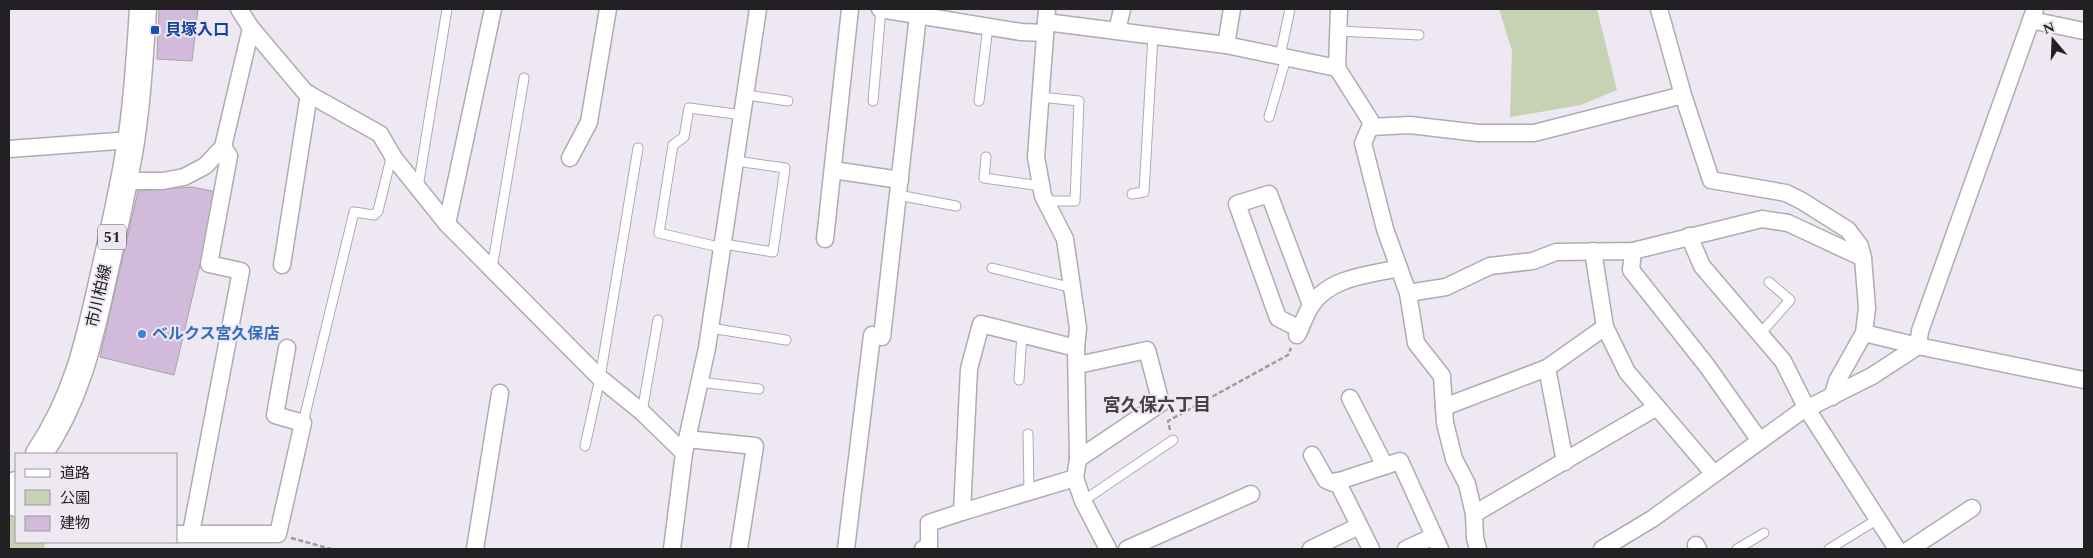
<svg xmlns="http://www.w3.org/2000/svg" width="2093" height="558" font-family="Spectral,'Noto Sans JP',serif">
<style>
.green{fill:#c7d2b5}
.building{fill:#d2bbda;stroke:#a8a2a9}
.lines{fill:none;stroke-linecap:round;stroke-linejoin:round}
.lane-casing{stroke:#b0abb3;stroke-width:11}
.street-casing{stroke:#b0abb3;stroke-width:19}
.primary-casing{stroke:#b0abb3;stroke-width:29}
.path{stroke:#9f9ba2;stroke-width:2.5;stroke-dasharray:5 2.5;stroke-linecap:butt}
.lane{stroke:#fff;stroke-width:9}
.street{stroke:#fff;stroke-width:16}
.primary{stroke:#fff;stroke-width:26}
.transit-dot{fill:#1a4fb4;stroke:#ede8f1;stroke-width:2}
.shop-dot{fill:#3f7fe0;stroke:#ede8f1;stroke-width:2}
.labels{text-anchor:middle;dominant-baseline:central;stroke-width:4;stroke-linejoin:round;paint-order:stroke}
.shield{fill:#ede8f1;stroke:#5f5c61;stroke-width:1}
.shield-label{font-size:15px;font-weight:bold;fill:#222023}
.transit-label{font-size:16px;font-weight:bold;fill:#164399;stroke:#ede8f1;text-anchor:start}
.street-label{font-size:16px;fill:#222023;stroke:#ede8f1}
.shop-label{font-size:16px;font-weight:bold;fill:#366cbe;stroke:#ede8f1;text-anchor:start}
.neighbourhood-label{font-size:18px;font-weight:bold;fill:#454148;stroke:#ede8f1}
</style>
<rect width="100%" height="100%" fill="#ede8f1"/>
<!-- green -->
<g class="green">
<polygon points="1499,9 1597,9 1617,90 1581,105 1510,117 1512,51"/>
<polygon points="9,513 16,513 16,542 45,542 44,549 9,549"/>
</g>
<!-- building -->
<g class="building">
<polygon points="159,9 198,9 192,61 157,59"/>
<polygon points="192,187 217,192 174,375 100,357 138,191"/>
</g>
<g class="lines">
<defs>
<g id="lane">
<polyline points="1338,31 1419,35"/>
<polyline points="1280,56 1290,9"/>
<polyline points="746,95 788,101"/>
<polyline points="1040,97 1079,101 1075,201 1045,201"/>
<polyline points="873,101 881,9"/>
<polyline points="979,101 988,26"/>
<polyline points="1269,117 1286,58"/>
<polyline points="986,157 984,178 1041,186"/>
<polyline points="418,187 447,9"/>
<polyline points="1132,194 1144,192 1153,35"/>
<polyline points="898,195 956,206"/>
<polyline points="724,244 773,252 785,168 736,161"/>
<polyline points="723,248 659,233 673,145 684,137 689,108 743,115"/>
<polyline points="492,268 524,78"/>
<polyline points="992,268 1073,288"/>
<polyline points="710,328 786,340"/>
<polyline points="1760,334 1790,300 1769,282"/>
<polyline points="1019,380 1022,334"/>
<polyline points="699,382 759,389"/>
<polyline points="642,412 658,320"/>
<polyline points="303,423 354,212 374,215 378,211 392,154"/>
<polyline points="1028,434 1029,492"/>
<polyline points="585,446 600,378 638,148"/>
<polyline points="1083,501 1173,440"/>
<polyline points="1737,549 1764,533"/>
<polyline points="1829,549 1878,519"/>
</g>
<g id="street">
<polyline points="239,9 251,28 305,92 380,134 394,158 447,224 600,378 642,412 684,453"/>
<polyline points="880,9 1021,32 1045,33"/>
<polyline points="1047,9 1036,157 1043,196 1065,239 1078,328 1076,348 1078,459 1075,478 1083,501 1108,549"/>
<polyline points="1339,9 1337,68 1370,120 1371,125 1363,143 1385,229 1408,293 1416,343 1442,376 1445,423 1454,459 1467,484 1474,514 1475,538 1478,549"/>
<polyline points="1659,9 1683,95 1711,180 1786,193 1802,201 1848,230 1860,246 1863,258 1867,308 1864,333 1837,381 1832,397"/>
<polyline points="2031,20 2084,31"/>
<polyline points="1046,22 1226,45 1337,68"/>
<polyline points="1117,31 1122,9"/>
<polyline points="1226,45 1232,9"/>
<polyline points="1370,127 1410,125 1478,133 1534,133 1683,95"/>
<polyline points="9,149 131,140"/>
<polyline points="570,158 589,122 608,9"/>
<polyline points="833,170 900,180"/>
<polyline points="124,181 163,181 184,177 205,166 223,147 251,28"/>
<polyline points="447,224 493,9"/>
<polyline points="1689,236 1702,266 1783,361 1807,409 1897,549"/>
<polyline points="825,239 850,9"/>
<polyline points="1593,251 1605,327 1627,372 1714,474"/>
<polyline points="1633,251 1631,270 1707,366 1760,441"/>
<polyline points="282,265 309,94"/>
<polyline points="1408,293 1446,287 1490,266 1533,261 1556,252 1633,251 1762,219 1788,223 1863,258"/>
<polyline points="1300,329 1278,318 1237,204 1269,194 1311,305"/>
<polyline points="1864,333 1918,346 2084,380"/>
<path d="M1297,335C1302,326 1305,315 1311,306C1329,277 1369,275 1399,268"/>
<polyline points="1078,365 1147,350 1161,403 1078,459"/>
<polyline points="1547,368 1565,462"/>
<polyline points="1350,398 1385,466"/>
<polyline points="1444,407 1547,368 1605,327"/>
<polyline points="687,439 755,446 739,549"/>
<polyline points="1312,455 1326,480 1333,483 1400,461 1440,549"/>
<polyline points="1075,478 962,512 969,369 981,324 1076,348"/>
<polyline points="1337,481 1371,549"/>
<polyline points="9,506 16,508"/>
<polyline points="1474,514 1657,407"/>
<polyline points="191,533 241,271 209,264 229,156 223,147"/>
<polyline points="176,534 278,534 303,423 275,415 287,348"/>
<polyline points="1696,545 1698,549"/>
<polyline points="475,549 500,393"/>
<polyline points="672,549 684,453 707,348 758,9"/>
<polyline points="846,549 872,335 882,337 918,15"/>
<polyline points="923,549 929,548 929,523 962,512"/>
<polyline points="1127,549 1251,494"/>
<polyline points="1311,549 1359,526"/>
<polyline points="1406,549 1434,536"/>
<polyline points="1602,549 1652,519 1800,412 1872,376 1918,346 1920,331 2035,9"/>
<polyline points="1910,549 1972,508"/>
</g>
<g id="primary">
<path d="M39,454C78,396 89,341 104,274C114,230 124,186 131,141C138,97 140,53 143,9"/>
<polyline points="9,495 16,485"/>
</g>
</defs>
<!-- lane casing -->
<use href="#lane" class="lane-casing"/>
<!-- street casing -->
<use href="#street" class="street-casing"/>
<!-- primary casing -->
<use href="#primary" class="primary-casing"/>
<!-- path -->
<g class="path">
<polyline points="1170,430 1168,421 1288,355 1291,348"/>
<polyline points="291,538 331,549"/>
</g>
<!-- lane -->
<use href="#lane" class="lane"/>
<!-- street -->
<use href="#street" class="street"/>
<!-- primary -->
<use href="#primary" class="primary"/>
</g>
<!-- markers -->
<rect class="transit-dot" x="150" y="25" width="10" height="10" rx="2.5"/>
<circle class="shop-dot" cx="142" cy="334" r="5"/>
<g class="labels">
<!-- shield labels -->
<rect class="shield" x="98" y="224.5" width="28" height="25" rx="4"/>
<g class="shield-label">
<text x="112" y="237">51</text>
</g>
<!-- transit labels -->
<g class="transit-label">
<text x="165" y="30">貝塚入口</text>
</g>
<!-- street labels -->
<g class="street-label">
<text transform="translate(99 296) rotate(-77)">市川柏線</text>
</g>
<!-- shop labels -->
<g class="shop-label">
<text x="152" y="334">ベルクス宮久保店</text>
</g>
<!-- neighbourhood labels -->
<g class="neighbourhood-label">
<text x="1157" y="405">宮久保六丁目</text>
</g>
</g>
<!-- border -->
<rect width="2093" height="558" fill="none" stroke="#222023" stroke-width="20"/>
<!-- legend -->
<rect x="15" y="453" width="162" height="90" fill="#ede8f1" stroke="#9c989f"/>
<rect x="25" y="469" width="25" height="8" fill="#ffffff" stroke="#9c989f"/>
<text x="60" y="478" font-size="15" fill="#222023">道路</text>
<rect x="25" y="490" width="25" height="15" fill="#c7d2b5" stroke="#9c989f"/>
<text x="60" y="503" font-size="15" fill="#222023">公園</text>
<rect x="25" y="516" width="25" height="15" fill="#d2bbda" stroke="#9c989f"/>
<text x="60" y="528" font-size="15" fill="#222023">建物</text>
<!-- north arrow -->
<g transform="translate(2053 40) rotate(341)" stroke="#ede8f1" stroke-width="4" paint-order="stroke">
<path d="M0-4L9 19L0 12L-9 19Z" fill="#222023"/>
<text y="-8" font-size="14" font-weight="bold" text-anchor="middle" fill="#222023">N</text>
</g>
</svg>
